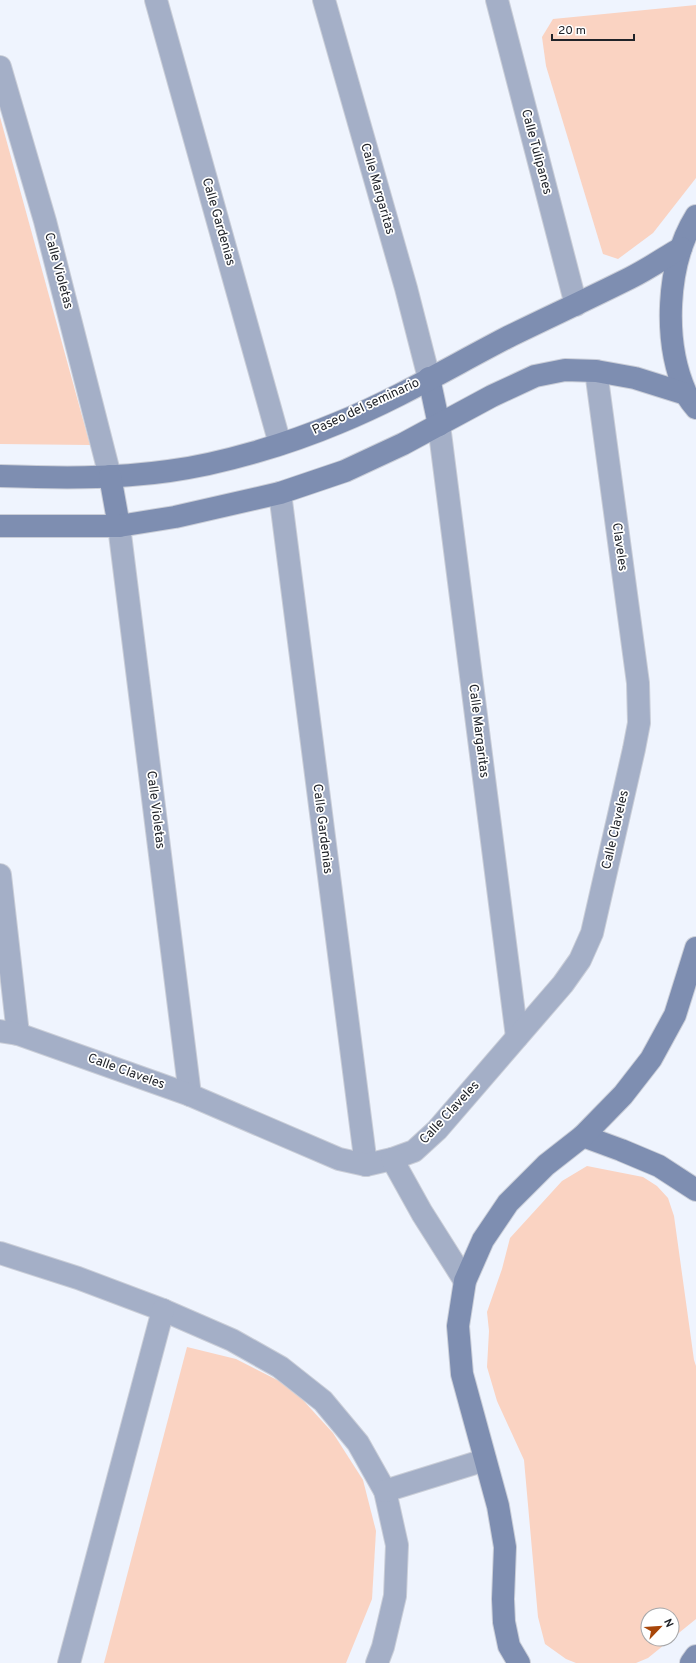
<svg xmlns="http://www.w3.org/2000/svg" width="696" height="1663" font-family="Overpass,sans-serif">
<style>
.green{fill:#fad3c2;fill-rule:evenodd}
.lines{fill:none;stroke-linecap:round;stroke-linejoin:round}
.street-casing{stroke:#caced8;stroke-width:24}
.secondary-casing{stroke:#caced8;stroke-width:24}
.street{stroke:#a4afc7;stroke-width:22}
.secondary{stroke:#7e8eb1;stroke-width:22}
.labels{text-anchor:middle;dominant-baseline:central;stroke-width:3.5;stroke-linejoin:round;paint-order:stroke}
.street-label{font-size:13px;fill:#202329;stroke:#fff}
</style>
<rect width="100%" height="100%" fill="#eff4fe"/>
<!-- green -->
<g class="green">
<polygon points="696,5 696,178 653,233 618,259 603,254 546,66 542,37 553,19"/>
<polygon points="0,117 90,445 0,444"/>
<path d="M587,1166L643,1177L657,1186L668,1198L674,1216L694,1360L696,1366V1619L648,1658L636,1663H576L566,1659L545,1644L538,1617L524,1460L497,1401L487,1367L489,1331L487,1312L502,1269L510,1238L562,1181ZM648,1615H672V1639H648Z"/>
<polygon points="187,1347 236,1359 291,1387 333,1433 363,1480 376,1531 372,1599 346,1663 104,1663"/>
</g>
<g class="lines">
<defs>
<g id="street">
<polyline points="156,0 280,444"/>
<polyline points="324,0 406,288 429,378"/>
<polyline points="497,0 576,305"/>
<polyline points="0,67 45,221 110,476"/>
<polyline points="439,425 517,1037"/>
<polyline points="280,493 366,1165"/>
<polyline points="119,526 190,1095"/>
<polyline points="0,875 18,1034"/>
<polyline points="0,1031 18,1034 190,1095 339,1159 366,1165 392,1159 414,1151 437,1130 563,984 580,960 592,933 634,749 639,723 638,683 596,371"/>
<polyline points="392,1159 422,1213 465,1281"/>
<polyline points="0,1253 78,1278 163,1310 232,1340 280,1367 323,1401 358,1443 385,1491 397,1545 395,1596 383,1647 377,1663"/>
<polyline points="385,1491 485,1460"/>
<polyline points="69,1663 163,1310"/>
</g>
<g id="secondary">
<path d="M696,216C666,264 663,342 686,393C688,399 693,404 696,408"/>
<polyline points="429,378 439,425"/>
<path d="M0,476C56,478 113,479 169,471C222,464 288,444 338,423C397,399 452,366 508,337C549,317 590,298 630,278C648,269 664,258 681,248"/>
<polyline points="110,476 119,526"/>
<polyline points="0,526 119,526 175,517 280,493 345,471 403,444 492,396 535,376 565,370 596,371 635,378 686,394"/>
<polyline points="583,1136 621,1150 659,1166 696,1190"/>
<polyline points="519,1663 509,1646 504,1622 503,1599 505,1547 498,1506 462,1374 458,1326 465,1281 483,1240 508,1203 546,1165 583,1136 623,1095 651,1059 675,1015 696,948"/>
<polyline points="691,1663 696,1656"/>
</g>
</defs>
<!-- street casing -->
<use href="#street" class="street-casing"/>
<!-- secondary casing -->
<use href="#secondary" class="secondary-casing"/>
<!-- street -->
<use href="#street" class="street"/>
<!-- secondary -->
<use href="#secondary" class="secondary"/>
</g>
<g class="labels">
<!-- street labels -->
<g class="street-label">
<text transform="translate(536 152) rotate(75)">Calle Tulipanes</text>
<text transform="translate(377 189) rotate(74)">Calle Margaritas</text>
<text transform="translate(218 222) rotate(74)">Calle Gardenias</text>
<text transform="translate(58 271) rotate(75)">Calle Violetas</text>
<text transform="translate(366 407) rotate(-25)">Paseo del seminario</text>
<text transform="translate(619 547) rotate(82)">Claveles</text>
<text transform="translate(478 731) rotate(83)">Calle Margaritas</text>
<text transform="translate(155 810) rotate(83)">Calle Violetas</text>
<text transform="translate(322 829) rotate(83)">Calle Gardenias</text>
<text transform="translate(616 830) rotate(-77)">Calle Claveles</text>
<text transform="translate(126 1072) rotate(20)">Calle Claveles</text>
<text transform="translate(450 1113) rotate(-47)">Calle Claveles</text>
</g>
</g>
<!-- north arrow -->
<g transform="translate(660 1627) rotate(65)"><circle r="19" fill="#ffffff" stroke="#a6a7a9"/>
<path d="M0-3L7 15L0 10L-7 15Z" fill="#a84609"/>
<text y="-6" font-size="11" font-weight="bold" text-anchor="middle" fill="#202329">N</text>
</g>
<!-- scale -->
<path d="M552 34v6h82v-6" fill="none" stroke="#202329" stroke-width="2"/>
<text x="558" y="34" font-size="12" fill="#202329" stroke="#ffffff" stroke-width="3" paint-order="stroke">20 m</text>
</svg>
